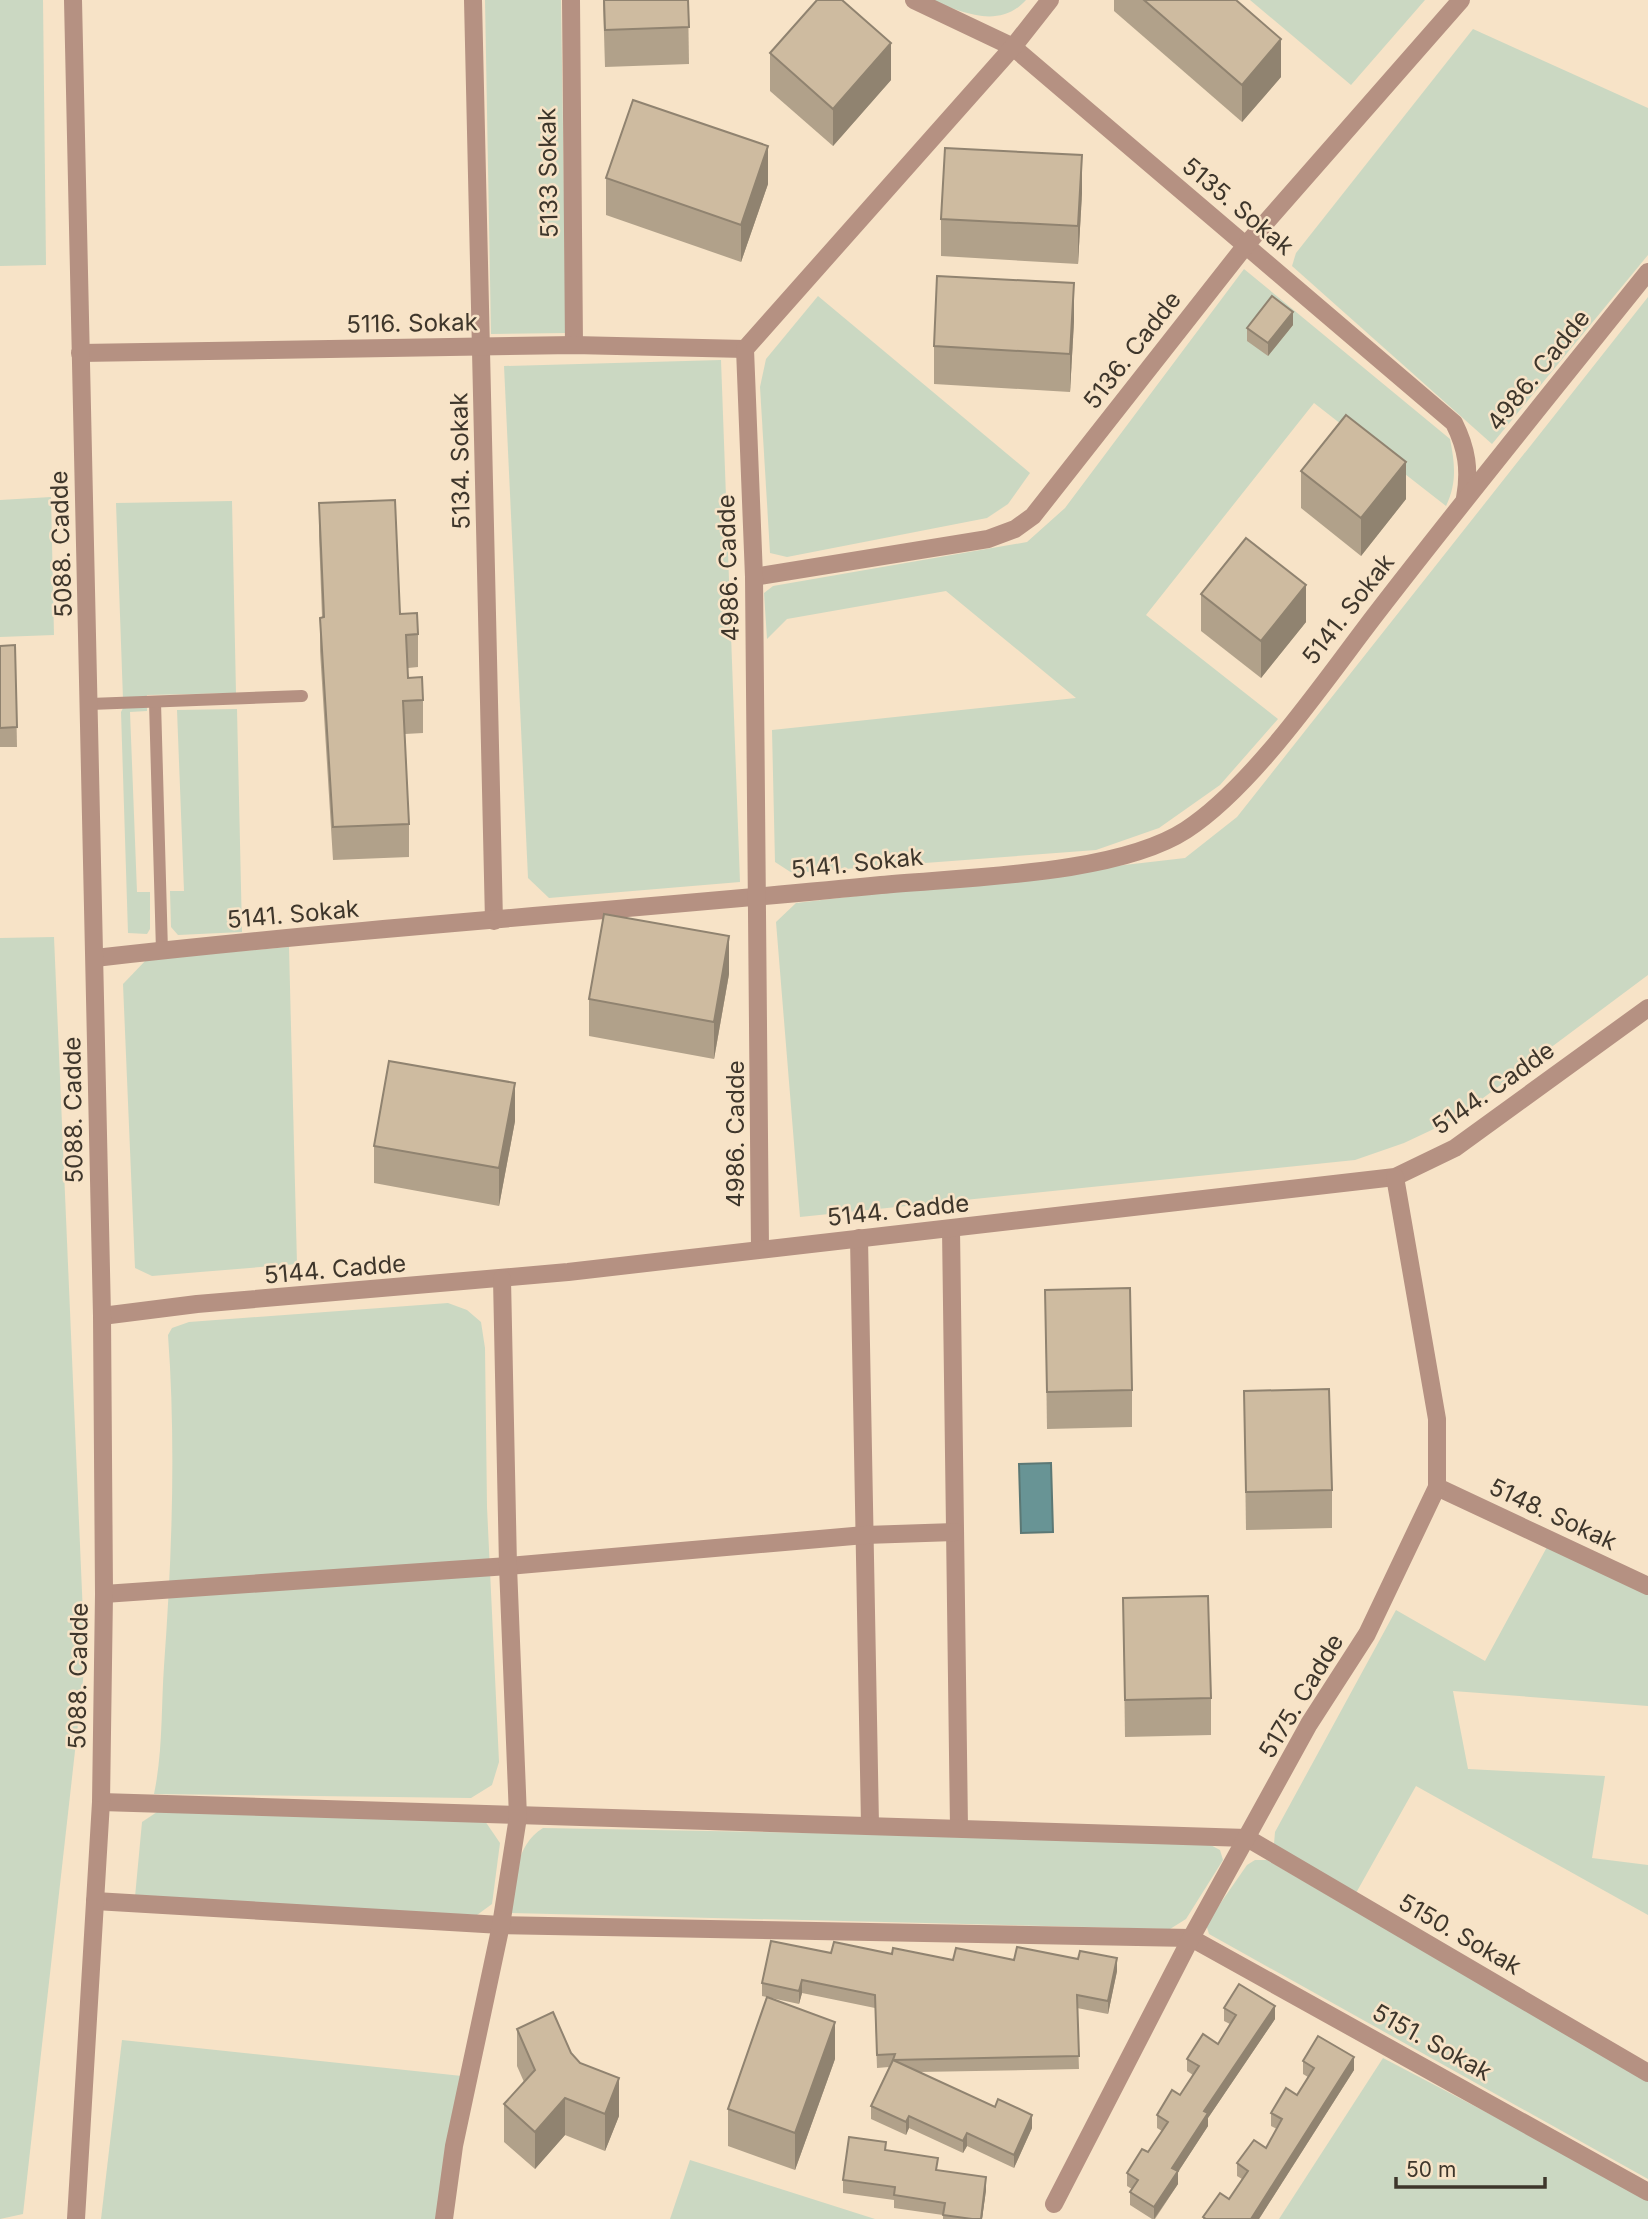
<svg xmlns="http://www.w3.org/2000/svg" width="1648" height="2219" font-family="Inter,sans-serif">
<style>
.green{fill:#cbd8c2}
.water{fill:#689495;stroke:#5b7875;stroke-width:2}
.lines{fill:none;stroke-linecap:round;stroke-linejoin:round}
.service{stroke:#b59182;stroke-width:12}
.minor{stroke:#b59182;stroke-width:18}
.tertiary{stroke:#b59182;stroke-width:18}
.wall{fill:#b1a18a}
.shaded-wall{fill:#908370}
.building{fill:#cebba0;stroke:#908370;stroke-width:2}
.labels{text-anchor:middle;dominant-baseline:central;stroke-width:5;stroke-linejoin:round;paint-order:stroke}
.street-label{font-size:24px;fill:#3e362b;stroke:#f7e3c7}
</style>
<rect width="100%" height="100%" fill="#f7e3c7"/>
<!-- green -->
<g class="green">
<polygon points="0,0 43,0 46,265 0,266"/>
<polygon points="485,0 561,0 566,333 491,334"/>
<path d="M931,0H1026C999,30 962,12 931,0Z"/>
<polygon points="1250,0 1425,0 1351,85"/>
<polygon points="1473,29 1648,108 1648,255 1492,444 1292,266 1296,253"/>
<path d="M1244,269L1450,439C1455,464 1457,483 1446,506L1314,403L1146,615L1278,719L1220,785L1159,828L1096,850L792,873L775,862L772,730L1076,698L946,591L787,619L767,639L764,593L773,586L1027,542L1065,508Z"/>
<polygon points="818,296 1030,473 1008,504 987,518 787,557 770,553 760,387 766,359"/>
<polygon points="1648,297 1648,975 1455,1119 1404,1143 1355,1160 800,1217 776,922 796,903 1185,858 1237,817"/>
<polygon points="721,360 740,882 549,898 528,878 504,366"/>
<polygon points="51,497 54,635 0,637 0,500"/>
<polygon points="232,501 236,693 147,695 146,699 123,699 116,503"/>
<polygon points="124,706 147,706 147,711 130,712 137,892 150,892 150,929 147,934 128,933 121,712"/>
<polygon points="237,709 242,932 178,935 171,927 170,891 184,891 177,710"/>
<polygon points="54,937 85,1662 23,2214 0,2219 0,938"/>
<polygon points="289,947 297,1264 152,1276 135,1268 123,984 147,959"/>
<path d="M448,1303L467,1310L481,1322L485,1348L487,1507L499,1762L492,1785L471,1798L154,1794C163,1751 161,1709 164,1666C172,1557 176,1444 168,1335L172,1328L189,1322Z"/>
<polygon points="1547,1547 1648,1593 1648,1706 1453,1691 1468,1769 1605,1776 1592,1858 1648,1865 1648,1915 1416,1786 1356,1893 1274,1844 1275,1832 1396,1610 1485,1661"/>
<polygon points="157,1812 485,1821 500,1843 492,1904 477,1915 135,1897 142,1822"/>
<path d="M543,1828L1201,1840L1220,1850L1223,1860L1186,1919L1170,1929L511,1913C516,1881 514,1846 543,1828Z"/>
<polygon points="1255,1860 1267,1860 1648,2081 1648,2179 1209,1934 1206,1924 1247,1865"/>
<polygon points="122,2040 462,2076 440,2219 101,2219"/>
<polygon points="1383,2058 1648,2197 1648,2219 1279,2219"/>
<polygon points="690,2160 875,2219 670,2219"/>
</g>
<!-- water -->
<polygon class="water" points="1051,1463 1053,1532 1021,1533 1019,1464"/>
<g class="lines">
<!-- service -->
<g class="service">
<polyline points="155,702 162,951"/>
<polyline points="90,704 302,696"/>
</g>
<!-- minor -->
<g class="minor">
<polyline points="473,0 494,921"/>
<polyline points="571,0 574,345"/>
<path d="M914,0L1013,47L1454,423C1467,449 1470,470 1465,498"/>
<polyline points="80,353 574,345 745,349"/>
<polyline points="754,577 988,539 1015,529 1033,516 1246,245 1461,0"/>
<path d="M95,958C356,928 619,911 881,885C965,877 1117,875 1186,830C1256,784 1327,677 1379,610C1467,496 1558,384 1648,272"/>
<polyline points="951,1229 959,1828"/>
<polyline points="859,1238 870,1825"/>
<polyline points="760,1249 754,577 745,349 1013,47 1050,0"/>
<polyline points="102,1316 197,1304 568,1272 1395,1177 1455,1148 1648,1008"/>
<polyline points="1437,1487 1648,1586"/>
<polyline points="104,1594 508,1566 865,1535 955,1532"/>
<polyline points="101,1802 1247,1838 1648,2073"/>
<polyline points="95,1901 501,1925 1191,1938 1648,2192"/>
<polyline points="1054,2204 1191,1938 1309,1724 1367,1634 1437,1487 1437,1419 1395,1177"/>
<polyline points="444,2219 454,2146 501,1925 518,1817 508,1566 502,1279"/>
</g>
<!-- tertiary -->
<polyline class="tertiary" points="73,0 102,1316 104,1594 101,1802 76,2219"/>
</g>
<!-- wall -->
<g class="wall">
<polygon points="603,0 688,0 689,64 605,67"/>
<polygon points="1114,0 1236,0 1281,77 1242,122 1114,11"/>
<polygon points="770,53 891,80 833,146 770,91"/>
<polygon points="606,178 768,184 741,262 606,215"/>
<polygon points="1082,193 1078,264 941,256 941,219"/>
<polygon points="1074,321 1070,392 934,384 934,346"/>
<polygon points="1293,325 1268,356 1247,341 1247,328"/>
<polygon points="1301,471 1406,499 1361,556 1301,508"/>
<polygon points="319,503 400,614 418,634 418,667 408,668 408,678 423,700 423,733 405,734 409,824 409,857 333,860 320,651 320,618 322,617 319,536"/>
<polygon points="1201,594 1306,622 1261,678 1201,631"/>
<polygon points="15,645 17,747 0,747 0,646"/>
<polygon points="729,974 714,1059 589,1036 589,999"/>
<polygon points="515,1121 499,1206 374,1183 374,1146"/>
<polygon points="1045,1290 1132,1390 1132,1427 1047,1429"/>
<polygon points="1244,1391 1332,1490 1332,1528 1246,1530"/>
<polygon points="1123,1598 1211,1698 1211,1735 1125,1737"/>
<polygon points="831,1953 892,1954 953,1960 1014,1960 1117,1971 1108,2014 1077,2008 1079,2069 918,2072 1032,2128 1014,2168 967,2146 963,2153 909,2128 906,2135 871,2119 871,2106 889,2067 877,2068 875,2008 802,1993 799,2004 762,1996 762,1983"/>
<polygon points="1224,2008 1275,2019 1208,2118 1208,2126 1178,2172 1178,2184 1155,2219 1152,2219 1130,2205 1130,2192 1132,2189 1127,2186 1127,2173 1148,2152 1162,2131 1157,2128 1157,2115 1180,2095 1193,2075 1187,2071 1187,2059 1218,2044 1230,2024 1224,2021"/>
<polygon points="517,2029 571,2053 619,2116 605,2151 565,2135 535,2169 504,2142 504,2104 524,2082 517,2066"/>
<polygon points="835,2059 795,2170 728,2146 728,2109"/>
<polygon points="1303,2061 1354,2070 1259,2219 1203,2219 1203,2217 1229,2199 1242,2179 1237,2176 1237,2163 1266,2148 1277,2129 1271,2126 1271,2113 1297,2095 1308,2077 1303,2074"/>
<polygon points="886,2150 986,2190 982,2219 943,2219 943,2215 894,2208 894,2200 843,2193 843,2180"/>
</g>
<!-- shaded-wall -->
<g class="shaded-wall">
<polygon points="1281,39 1281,77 1242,122 1242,85"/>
<polygon points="891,43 891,80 833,146 833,109"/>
<polygon points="768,146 768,184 741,262 741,225"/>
<polygon points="1082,155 1082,193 1078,264 1078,226"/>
<polygon points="1074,283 1074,321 1070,392 1070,354"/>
<polygon points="1293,312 1293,325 1268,356 1268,343"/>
<polygon points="1406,462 1406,499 1361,556 1361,518"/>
<polygon points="1306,585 1306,622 1261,678 1261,641"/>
<polygon points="729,936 729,974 714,1059 714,1022"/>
<polygon points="515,1083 515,1121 499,1206 499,1168"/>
<polygon points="1117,1958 1117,1971 1108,2014 1108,2001"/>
<polygon points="802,1980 802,1993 799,2004 799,1991"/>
<polygon points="1275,2006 1275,2019 1208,2118 1208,2126 1178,2172 1178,2184 1154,2219 1154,2207 1172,2168 1204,2111"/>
<polygon points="835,2022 835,2059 795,2170 795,2133"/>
<polygon points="1354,2057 1354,2070 1259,2219 1251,2219"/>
<polygon points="619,2078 619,2116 605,2151 605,2114"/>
<polygon points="565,2098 565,2135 535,2169 535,2132"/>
<polygon points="1032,2115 1032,2128 1014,2168 1014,2155"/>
<polygon points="909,2116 909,2128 906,2135 906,2122"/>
<polygon points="967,2133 967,2146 963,2153 963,2141"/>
<polygon points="986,2177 986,2190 982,2219 981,2219"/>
</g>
<!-- building -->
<g class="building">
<polygon points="604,0 688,0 689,27 605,30"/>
<polygon points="817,0 842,0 891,43 833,109 770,53"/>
<polygon points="1144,0 1236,0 1281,39 1242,85"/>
<polygon points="633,100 768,146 741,225 606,178"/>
<polygon points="945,148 1082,155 1078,226 941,219"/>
<polygon points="937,276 1074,283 1070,354 934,346"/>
<polygon points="1272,296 1293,312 1268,343 1247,328"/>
<polygon points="1346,415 1406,462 1361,518 1301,471"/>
<polygon points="395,500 400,614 417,613 418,634 406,635 408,678 422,677 423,700 403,701 409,824 333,827 320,618 324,617 319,503"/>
<polygon points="1246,538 1306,585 1261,641 1201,594"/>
<polygon points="15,645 17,727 0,728 0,646"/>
<polygon points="604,914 729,936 714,1022 589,999"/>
<polygon points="389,1061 515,1083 499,1168 374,1146"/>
<polygon points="1130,1288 1132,1390 1047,1392 1045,1290"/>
<polygon points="1329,1389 1332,1490 1246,1492 1244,1391"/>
<polygon points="1208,1596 1211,1698 1125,1700 1123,1598"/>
<polygon points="771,1941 831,1953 834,1942 892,1954 893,1948 953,1960 956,1948 1014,1960 1017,1947 1078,1959 1080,1951 1117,1958 1108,2001 1077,1995 1079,2056 893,2060 895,2054 877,2055 875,1995 802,1980 799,1991 762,1983"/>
<polygon points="1239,1984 1275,2006 1204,2111 1208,2113 1172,2168 1178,2171 1154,2207 1130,2192 1138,2180 1127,2173 1142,2149 1148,2152 1168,2122 1157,2115 1172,2090 1180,2095 1199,2066 1187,2059 1203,2034 1218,2044 1236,2015 1224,2008"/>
<polygon points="767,1997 835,2022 795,2133 728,2109"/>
<polygon points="553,2012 571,2053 580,2063 619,2078 605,2114 565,2098 535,2132 504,2104 535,2070 517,2029"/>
<polygon points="1318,2036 1354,2057 1251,2219 1206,2219 1203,2217 1220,2193 1229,2199 1248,2171 1237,2163 1254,2140 1266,2148 1282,2119 1271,2113 1286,2088 1297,2095 1314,2068 1303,2061"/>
<polygon points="893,2060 995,2107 998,2099 1032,2115 1014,2155 967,2133 963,2141 909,2116 906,2122 871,2106"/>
<polygon points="849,2137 886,2142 885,2150 938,2158 936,2170 986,2177 981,2219 972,2219 943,2215 945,2203 894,2195 895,2187 843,2180"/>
</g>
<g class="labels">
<!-- street labels -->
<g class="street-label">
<text transform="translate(548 173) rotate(-91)">5133 Sokak</text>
<text transform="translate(1238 206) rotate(40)">5135. Sokak</text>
<text transform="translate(412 323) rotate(-1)">5116. Sokak</text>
<text transform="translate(1132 350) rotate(-52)">5136. Cadde</text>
<text transform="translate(1538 370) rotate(-51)">4986. Cadde</text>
<text transform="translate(460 461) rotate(-91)">5134. Sokak</text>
<text transform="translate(61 544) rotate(-92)">5088. Cadde</text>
<text transform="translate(728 568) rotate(-92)">4986. Cadde</text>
<text transform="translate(1348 609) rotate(-52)">5141. Sokak</text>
<text transform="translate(857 863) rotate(-6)">5141. Sokak</text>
<text transform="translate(293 914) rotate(-5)">5141. Sokak</text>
<text transform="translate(1493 1088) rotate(-35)">5144. Cadde</text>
<text transform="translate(73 1110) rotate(-91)">5088. Cadde</text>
<text transform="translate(735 1134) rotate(-90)">4986. Cadde</text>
<text transform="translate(898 1210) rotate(-6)">5144. Cadde</text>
<text transform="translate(335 1269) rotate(-5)">5144. Cadde</text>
<text transform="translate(1553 1514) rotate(25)">5148. Sokak</text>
<text transform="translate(78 1676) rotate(-89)">5088. Cadde</text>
<text transform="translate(1301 1696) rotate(-59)">5175. Cadde</text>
<text transform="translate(1460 1934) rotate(30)">5150. Sokak</text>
<text transform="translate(1432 2042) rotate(29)">5151. Sokak</text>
</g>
</g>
<!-- scale -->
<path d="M1396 2177v10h149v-10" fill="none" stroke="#3e362b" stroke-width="3.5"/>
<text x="1406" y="2177" font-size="21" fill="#3e362b" stroke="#f7e3c7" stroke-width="5" paint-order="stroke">50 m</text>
</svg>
